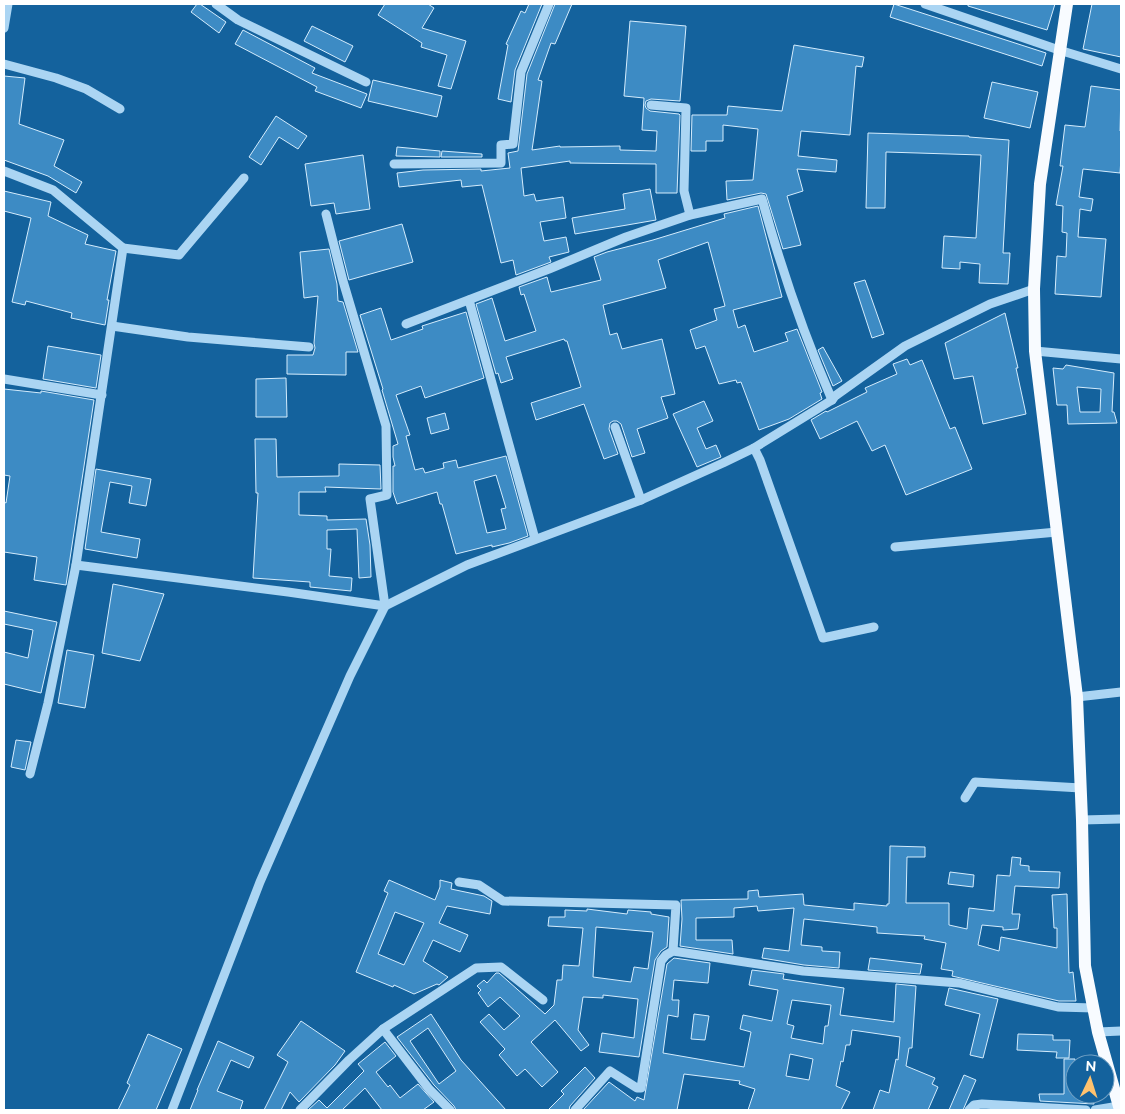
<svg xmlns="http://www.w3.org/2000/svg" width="1125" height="1114" font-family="Raleway,sans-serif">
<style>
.building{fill:#3d8bc4;stroke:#d4ecfd;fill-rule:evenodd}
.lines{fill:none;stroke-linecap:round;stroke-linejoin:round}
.minor{stroke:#abd5f3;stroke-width:9}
.major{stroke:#f8fbff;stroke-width:12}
</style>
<rect width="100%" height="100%" fill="#14629d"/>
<!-- building -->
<g class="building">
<polygon points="197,4 200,4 226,22 219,33 191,12"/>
<polygon points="385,4 428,4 434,8 422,28 466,41 451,89 438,86 447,55 421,47 422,43 378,15"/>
<polygon points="529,4 542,4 515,70 511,102 498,99 508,45 506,44 521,11 525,13"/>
<polygon points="555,4 572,4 555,44 551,43 538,80 542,81 532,150 560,146 560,147 620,146 620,150 656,151 657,131 642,130 644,98 624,96 630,21 686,26 680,101 651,99 646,101 645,105 646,108 650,111 679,114 680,115 677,193 656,193 656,164 570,163 570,161 521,168 524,196 534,194 536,201 563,197 566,218 540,222 544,241 566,237 569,252 549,257 551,262 516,275 513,260 501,263 482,185 462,187 461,180 399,187 397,173 423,170 481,169 481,171 510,168 508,153 518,151 527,74"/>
<polygon points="894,4 1046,53 1042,66 890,17"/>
<polygon points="968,4 1055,4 1047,30 968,6"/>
<polygon points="1092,4 1121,4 1121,57 1083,49"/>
<polygon points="312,26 353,46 345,62 304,41"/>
<polygon points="243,30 315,68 312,73 367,94 361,108 315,91 317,87 235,44"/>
<polygon points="794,45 864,57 862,67 856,66 850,135 801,131 798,156 837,160 836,172 797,169 803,191 787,196 801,245 783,249 766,194 761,193 727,200 726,181 753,180 758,129 723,125 723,141 706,141 706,151 691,151 692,115 727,115 728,106 782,111"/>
<polygon points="4,76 25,78 19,124 64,140 54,166 82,182 76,193 48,176 4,160"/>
<polygon points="373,80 442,96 437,117 368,101"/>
<polygon points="992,82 1038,92 1030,128 984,118"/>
<polygon points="1091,86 1121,90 1120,131 1121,131 1121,158 1120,173 1083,169 1079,197 1093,199 1091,211 1080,209 1078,237 1106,239 1101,297 1055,294 1057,256 1066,257 1067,233 1062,232 1063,206 1056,205 1063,166 1060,166 1065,125 1085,127"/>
<polygon points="276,116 307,136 298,149 279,137 261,165 249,157"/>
<polygon points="868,133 969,136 969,137 1009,140 1003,253 1010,253 1008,284 979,283 980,264 960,262 960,269 942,268 944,236 976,238 981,155 886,152 885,208 866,208"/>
<polygon points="397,147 440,151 440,157 396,156"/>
<polygon points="442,151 482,154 482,157 441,157"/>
<polygon points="363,155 370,209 336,214 334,203 311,206 305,164"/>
<polygon points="650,189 656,220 575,234 572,218 625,209 623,194"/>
<polygon points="4,191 51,202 48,216 88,235 85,244 116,251 107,300 109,300 105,325 71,318 72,313 26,301 25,305 12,302 31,218 4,211"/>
<polygon points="758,206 782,297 733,310 738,328 745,325 754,352 788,341 785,333 797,329 822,392 820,393 822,399 789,419 759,430 741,382 737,383 736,380 719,384 705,346 696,349 690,330 717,320 714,309 725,306 708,242 658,260 666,288 603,305 610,335 617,333 622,349 662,339 675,394 661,397 668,418 637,429 645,453 632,457 621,424 617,421 613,421 610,423 609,429 618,454 604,459 584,404 536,420 531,403 581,387 567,341 565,341 564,339 506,357 513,379 501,383 498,373 496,374 476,304 492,298 505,341 536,331 524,294 521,295 519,287 547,277 551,292 601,280 594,257 607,252 653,240 725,218 724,214"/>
<polygon points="402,224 413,262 349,280 339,241"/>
<polygon points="329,249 337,284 338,301 343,302 358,352 346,352 346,375 287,374 287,355 313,355 315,348 314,343 318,296 304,298 300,252"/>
<polygon points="865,280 884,334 872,338 854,283"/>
<path d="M381,308L391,340L423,329L422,326L466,312L484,378L425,398L421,386L396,395L410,435L406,436L415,470L423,468L425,473L444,468L443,463L456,460L458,468L506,456L528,536L509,543L492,547V545L456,554L442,504H440L437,492L397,504L393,492V466H395L393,457V446L398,444L382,390L383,389L360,315ZM496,475L506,508L501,509L506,529L487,533L474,481Z"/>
<polygon points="1005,313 1018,368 1016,368 1026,414 983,424 973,376 954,379 945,343"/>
<polygon points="48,346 101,355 96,388 43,379"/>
<polygon points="823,347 842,381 833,386 818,350"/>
<polygon points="907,359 910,365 922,360 950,429 955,427 972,469 906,495 885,445 872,451 857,421 820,439 811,420 826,411 827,412 867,392 865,388 897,374 893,364"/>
<path d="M1066,365L1114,373L1112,412H1114L1117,423L1068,424L1067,405H1057L1053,368L1063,369ZM1077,387L1101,389L1100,412H1080Z"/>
<polygon points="286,378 287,417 256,417 256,379"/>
<polygon points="4,389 41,393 41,391 94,400 66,585 34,580 37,557 4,552 4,502 6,503 10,476 4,475"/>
<polygon points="704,401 713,421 697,428 706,449 716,445 721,457 697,467 673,414"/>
<polygon points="445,413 449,429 431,434 427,418"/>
<polygon points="255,439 276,439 277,477 339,476 339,464 380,465 381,489 325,487 326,492 299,492 299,515 327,516 327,520 366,519 370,545 371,577 359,578 357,529 327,530 327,549 331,549 329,576 352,578 351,591 310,587 310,582 253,578 258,493 256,493"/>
<polygon points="96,469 151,479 146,506 129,503 132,486 110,482 107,498 101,532 140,539 137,558 85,549"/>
<polygon points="113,584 164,594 140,661 102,653"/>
<polygon points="4,611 57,622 41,693 4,684 4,652 28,658 33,630 4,624"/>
<polygon points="67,650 94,655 85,708 58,703"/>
<polygon points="16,740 31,742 25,770 11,767"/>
<polygon points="890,846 925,847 925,857 907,857 906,903 949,903 949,925 967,929 969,908 994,911 997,875 1010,876 1012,857 1021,858 1020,865 1029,866 1029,871 1060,872 1059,888 1015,886 1012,914 1020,914 1018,929 1003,930 1003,927 982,925 978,945 999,951 1001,937 1057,948 1057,928 1054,928 1052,895 1067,894 1069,973 1073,972 1076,1001 1059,1001 952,976 953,971 941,969 946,943 924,939 925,936 877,933 877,927 804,919 801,945 822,947 822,951 840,952 839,968 804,965 762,958 764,948 789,951 794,908 758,911 757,906 734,908 734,917 696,918 696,940 732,940 733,954 680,946 682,919 681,900 748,899 748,891 758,890 759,897 803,894 804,905 854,910 854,903 887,906 887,904 889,904"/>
<polygon points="950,872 974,875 973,887 948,884"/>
<path d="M389,880L435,900L440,887V880L452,883L451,889L484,896L492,901L490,914L447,906L439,923L468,935L460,952L433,940L423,961L448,977L439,985L437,984L414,994L394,985L393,987L356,972L388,893L384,891ZM395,912L424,923L404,965L378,954Z"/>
<path d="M587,909L627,914L628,910L651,912V914L669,917L667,947L661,951L655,960L639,1057L599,1052L602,1033L634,1038L638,999L603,995V998L583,997L578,1030L589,1045L581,1051L555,1020L531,1042L558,1072L542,1087L525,1069L517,1076L499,1055L505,1049L480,1022L489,1014L504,1030L520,1016L500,997L488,1007L478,993L481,990L477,986L484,980L487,983L496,973H499L545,1014L554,1005L557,980H562L563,965L579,966L583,928L548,926L549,917H565V910L587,911ZM596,927L653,932L648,969L634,967L631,982L593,977Z"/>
<path d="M674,958L710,963L708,983L674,980L672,1000H679L678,1017L668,1015L663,1053L744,1067L751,1032L740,1029L743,1015L772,1021L778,990L749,985L752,970L784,974L783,979L844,988L840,1015L894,1022L896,984L916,986L912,1048H909L906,1066L935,1078L932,1084L938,1087L928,1110H873L880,1090L889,1093L896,1059L898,1060L900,1037L852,1030L850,1045H846L843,1062L841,1061L836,1086L850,1092L841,1110H748L755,1089L739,1084L740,1081L684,1074L677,1110H583L609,1082L635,1101L637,1097L644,1100L667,964ZM792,1000L831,1005L828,1026H825L823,1044L791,1038L794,1026L787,1024ZM790,1054L813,1059L809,1080L786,1076Z"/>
<polygon points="870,958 922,964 920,974 868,970"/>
<polygon points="949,988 998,999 983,1058 970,1055 980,1014 945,1005"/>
<path d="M431,1014L461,1060L506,1110H456L454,1106L434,1085L397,1037ZM428,1028L456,1071L439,1084L410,1041Z"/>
<polygon points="694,1014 709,1016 705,1040 691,1039"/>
<polygon points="301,1021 345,1051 335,1065 299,1102 290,1092 281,1110 264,1110 288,1062 277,1055"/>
<polygon points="148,1034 182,1049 156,1110 118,1110 130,1085 127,1083"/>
<polygon points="1018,1034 1053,1035 1053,1040 1070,1040 1069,1058 1056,1058 1057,1052 1017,1050"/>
<polygon points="218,1041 254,1057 249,1068 231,1060 217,1091 243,1101 240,1110 190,1110 198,1090 197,1090"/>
<polygon points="385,1042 396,1056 376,1072 388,1087 390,1085 400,1098 418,1084 434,1102 423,1110 382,1110 365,1088 342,1110 308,1110 319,1100 327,1108 364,1071 358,1064"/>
<polygon points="1064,1059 1075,1059 1075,1094 1093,1094 1094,1104 1040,1101 1039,1094 1064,1094"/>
<polygon points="585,1067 595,1078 570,1106 569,1110 548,1110 564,1094 561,1091"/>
<polygon points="964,1075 976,1080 963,1110 949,1110"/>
</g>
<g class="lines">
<!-- minor -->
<g class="minor">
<polyline points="216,4 238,20 366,82"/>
<polyline points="925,4 1059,50 1121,69"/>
<polyline points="4,28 8,4"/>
<polyline points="4,64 56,78 86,89 120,109"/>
<polyline points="651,105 686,108 684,191 690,215"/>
<polyline points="394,164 501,163 501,145 513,144 521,72 549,4"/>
<polyline points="4,171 53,190 123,248 76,565 48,703 30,774"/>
<polyline points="123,248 179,255 244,178"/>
<polyline points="469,300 535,539"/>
<path d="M406,324L549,269L626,237L690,215L762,199C781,268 804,335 832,400"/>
<polyline points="112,326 188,337 309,347"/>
<polyline points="1035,351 1121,359"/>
<polyline points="4,379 102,395"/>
<polyline points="615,427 641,500"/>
<polyline points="754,448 760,460 823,638 874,627"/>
<polyline points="895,547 1057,532"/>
<polyline points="76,565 288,592 385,606 467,565 641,500 723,463 754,448 832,400 835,396 905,346 990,304 1034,289"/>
<polyline points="1077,697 1121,692"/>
<polyline points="965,798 975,782 1081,788"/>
<polyline points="1082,820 1121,819"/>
<polyline points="459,882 479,885 503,901 676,905 673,951"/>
<polyline points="383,1029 429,1089 450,1110"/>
<polyline points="1098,1032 1121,1031"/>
<polyline points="172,1110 260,882 350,676 385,606 370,499 387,495 386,426 343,281 326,214"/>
<polyline points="300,1110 349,1060 383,1029 476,968 501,967 543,1000"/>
<polyline points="575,1110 610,1071 637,1088 641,1088 661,961 666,955 673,951 803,971 959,983 1058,1007 1094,1008"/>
<polyline points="969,1110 974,1105 982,1104 1086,1110"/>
<polyline points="1095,1110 1119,1106"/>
</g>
<!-- major -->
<polyline class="major" points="1067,4 1040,184 1034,289 1035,351 1077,697 1082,820 1085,966 1098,1032 1120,1110"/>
</g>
<!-- border -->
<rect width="1125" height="1114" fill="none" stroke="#ffffff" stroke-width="10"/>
<!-- north arrow -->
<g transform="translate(1090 1079) rotate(4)"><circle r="24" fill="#14629d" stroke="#72a1c4"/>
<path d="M0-4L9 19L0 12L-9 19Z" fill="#ffc26e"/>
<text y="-8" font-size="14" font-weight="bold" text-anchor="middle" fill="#ffffff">N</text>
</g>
</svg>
